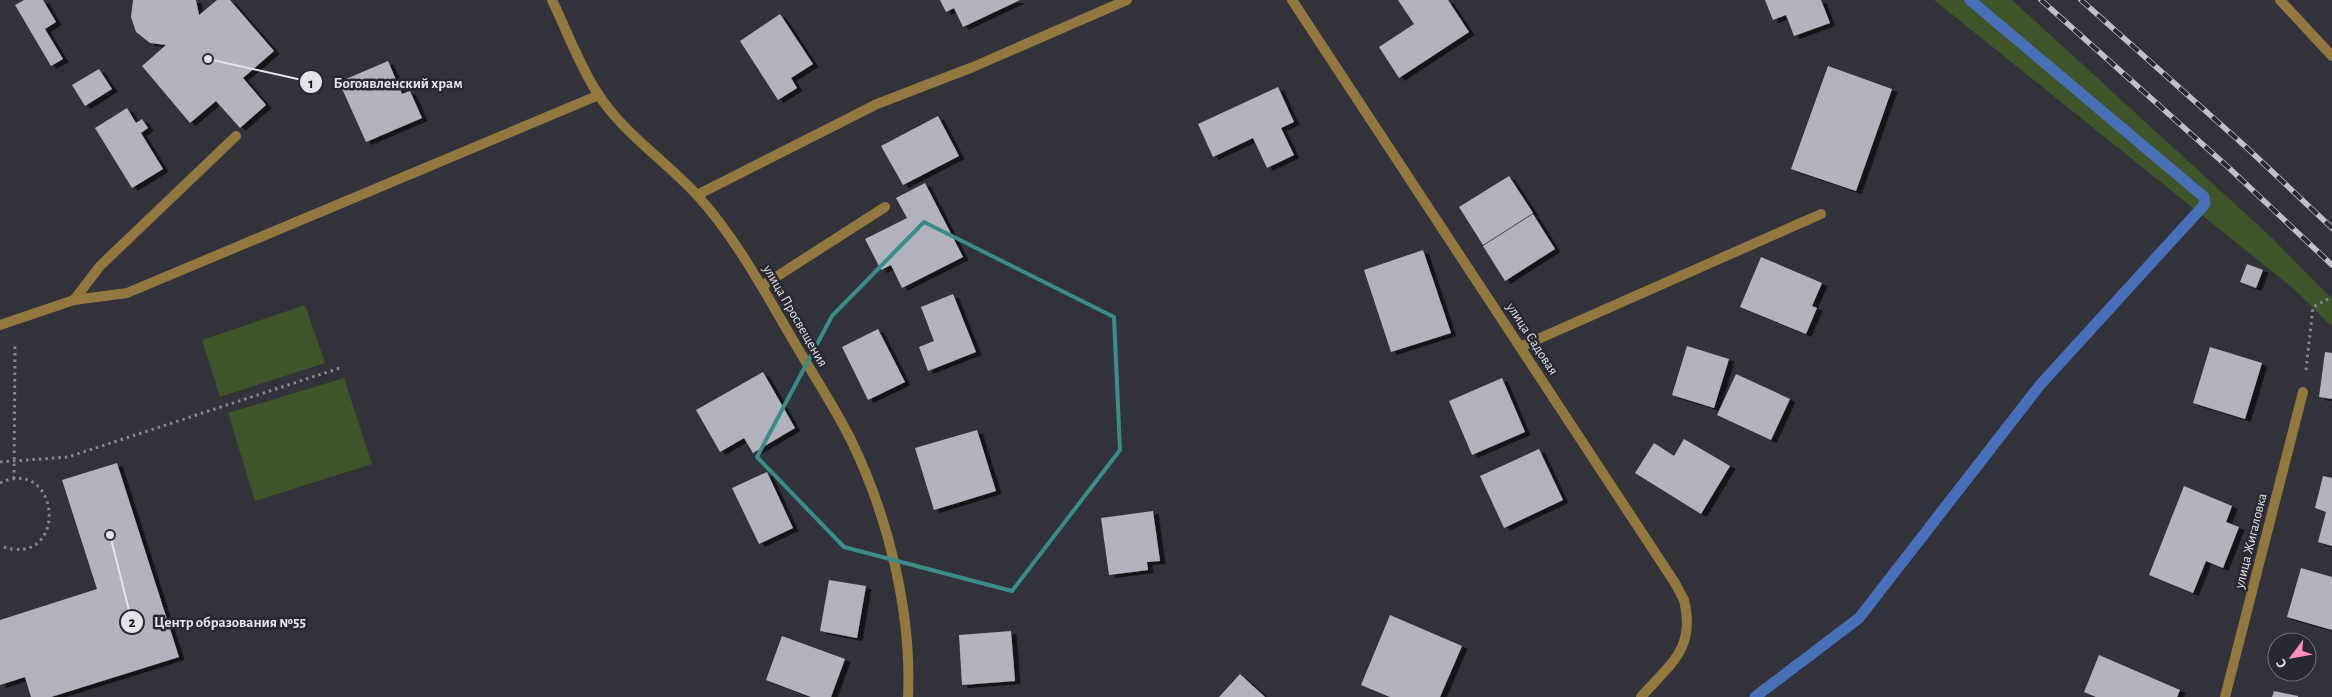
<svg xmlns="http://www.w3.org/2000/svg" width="2332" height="697" font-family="'Alegreya Sans',sans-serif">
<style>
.green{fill:#3f5428}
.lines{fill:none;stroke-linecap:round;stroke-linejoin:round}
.stream{stroke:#4870b8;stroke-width:11}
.building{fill:#b2b3bd;filter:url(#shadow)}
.path{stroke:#88888f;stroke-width:3;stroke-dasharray:2.5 4;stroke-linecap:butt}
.service{stroke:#92773f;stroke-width:10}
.minor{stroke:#92773f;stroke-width:10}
.rail-casing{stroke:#c0c0c6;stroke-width:5.5}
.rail{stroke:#272830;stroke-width:4;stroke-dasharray:11;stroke-linecap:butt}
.marked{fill:none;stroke:#398c87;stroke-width:4;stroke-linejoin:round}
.labels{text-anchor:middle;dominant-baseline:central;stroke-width:5;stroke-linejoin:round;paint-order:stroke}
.street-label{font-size:14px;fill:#e3e3e9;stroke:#272830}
.leader{fill:none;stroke:#e3e3e9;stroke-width:2}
.callout-dot{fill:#e3e3e9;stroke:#272830;stroke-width:2}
.mark-label{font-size:15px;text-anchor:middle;font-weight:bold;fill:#111}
.callout-label{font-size:15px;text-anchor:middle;font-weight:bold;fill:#e3e3e9;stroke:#272830;stroke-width:5;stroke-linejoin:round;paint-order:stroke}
</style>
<defs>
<filter id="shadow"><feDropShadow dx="5.5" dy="3" stdDeviation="0" flood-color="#0009"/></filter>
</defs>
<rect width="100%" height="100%" fill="#31323a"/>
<!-- green -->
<g class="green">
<polygon points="1934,0 2012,0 2270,236 2332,299 2332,327 2294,289"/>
<polygon points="305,305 325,363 220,397 202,340"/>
<polygon points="344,378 372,464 255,501 228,413"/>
</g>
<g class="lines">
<!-- stream -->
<polyline class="stream" points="1755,697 1859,618 2040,385 2205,204 2204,197 1970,0"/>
</g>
<!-- building -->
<g class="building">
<polygon points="24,0 43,0 56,22 45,29 63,59 51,66 15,5"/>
<polygon points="133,0 196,0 199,15 217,0 230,0 274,51 243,78 266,105 240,128 216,101 190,123 142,66 166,45 150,43 136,32 131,17"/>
<polygon points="940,0 1020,0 963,27 954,8 946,12"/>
<polygon points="1398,0 1448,0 1469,32 1399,78 1379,47 1414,24"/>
<polygon points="1765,0 1821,0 1830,23 1794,36 1786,15 1773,20"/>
<polygon points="780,14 813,64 791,78 797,88 778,100 740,41"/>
<polygon points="388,61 402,94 410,91 422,118 366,142 339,82"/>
<polygon points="1828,66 1892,89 1856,191 1791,169"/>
<polygon points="99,69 112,89 85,106 72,85"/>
<polygon points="1278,87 1294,122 1281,128 1294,155 1267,168 1253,138 1213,157 1198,124"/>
<polygon points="127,108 136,123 142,119 148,128 141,133 163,169 132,188 95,128"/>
<polygon points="938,116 959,156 903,185 881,146"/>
<polygon points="1509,176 1533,213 1483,245 1459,207"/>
<polygon points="925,183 963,257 902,288 891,265 881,270 865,239 907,218 896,198"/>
<polygon points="1533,214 1555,249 1505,281 1483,246"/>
<polygon points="1423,250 1451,333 1391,352 1364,270"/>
<polygon points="1761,257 1822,283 1812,306 1817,308 1806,334 1740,307"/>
<polygon points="2247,264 2263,270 2256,288 2240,282"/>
<polygon points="953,294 976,352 928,371 919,347 934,341 921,307"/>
<polygon points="878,329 905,382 868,400 842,347"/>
<polygon points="1687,346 1729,359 1714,408 1672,395"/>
<polygon points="2210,347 2262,363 2245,419 2193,403"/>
<polygon points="2325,352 2332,353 2332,399 2319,397"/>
<polygon points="763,372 795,428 753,453 744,438 720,452 696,410"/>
<polygon points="1736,374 1790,399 1771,440 1717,415"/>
<polygon points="1502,378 1525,432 1472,455 1449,401"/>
<polygon points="977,430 996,491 934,510 915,448"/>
<polygon points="1684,439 1730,466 1701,514 1635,473 1654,443 1674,456"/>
<polygon points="1539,449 1563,500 1504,528 1480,476"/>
<polygon points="117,463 179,657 51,697 31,697 25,677 0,685 0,620 97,589 62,480"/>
<polygon points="767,472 793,528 759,544 732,488"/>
<polygon points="2323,476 2332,478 2332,546 2318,542 2326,512 2315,508"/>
<polygon points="2184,486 2232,506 2226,522 2239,527 2223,568 2206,561 2193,593 2149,575"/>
<polygon points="1153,511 1160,561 1147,562 1148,570 1109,575 1101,518"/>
<polygon points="2301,568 2332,577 2332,630 2287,617"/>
<polygon points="829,580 866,586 857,638 820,631"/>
<polygon points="1390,615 1462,646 1440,697 1390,697 1361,685"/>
<polygon points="1011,631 1015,681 962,685 959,635"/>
<polygon points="782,636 845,659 831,697 811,697 766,680"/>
<polygon points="2099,655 2180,690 2177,697 2096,697 2084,692"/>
<polygon points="1240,674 1265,697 1219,697"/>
<polygon points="2274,691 2298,696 2298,697 2272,697"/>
</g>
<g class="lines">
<!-- path -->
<g class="path">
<polyline points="2306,370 2313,307 2332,297"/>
<polyline points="0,462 68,457 340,368"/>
<polyline points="14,479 15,344"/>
<path d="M0,483C61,454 70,571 0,546"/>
</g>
<!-- service -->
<g class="service">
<polyline points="2280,0 2332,56"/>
<polyline points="762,286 885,207"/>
<polyline points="74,300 100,266 236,136"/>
<polyline points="1520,347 1821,214"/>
<path d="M1641,697C1670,664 1696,649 1684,600"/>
</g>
<!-- minor -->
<g class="minor">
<path d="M552,0C567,31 579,65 598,94C624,134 665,160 697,195C735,237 762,287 790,335C810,370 833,404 851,440C888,516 912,612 908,697"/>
<polyline points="1292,0 1675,583 1684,600"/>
<polyline points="697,195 877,104 973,67 1127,0"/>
<polyline points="0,325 74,300 127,293 599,95"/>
<polyline points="2225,697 2303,392"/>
</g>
<defs>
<g id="rail">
<polyline points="2041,0 2228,167 2332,265"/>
<polyline points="2081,0 2246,147 2332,228"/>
</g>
</defs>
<!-- rail casing -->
<use href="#rail" class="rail-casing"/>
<!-- rail -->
<use href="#rail" class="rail"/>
</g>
<!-- marked area -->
<path class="marked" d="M924,222L1114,317L1120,450L1012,591L844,547L757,457L832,316Z"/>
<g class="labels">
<!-- street labels -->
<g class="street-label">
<text transform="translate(795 316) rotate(60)">улица Просвещения</text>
<text transform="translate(1532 339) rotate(57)">улица Садовая</text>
<text transform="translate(2251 541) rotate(-76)">улица Жигаловка</text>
</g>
</g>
<!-- callouts -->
<path class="leader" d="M208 59L311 82M110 535L132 622"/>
<g class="callout-dot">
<circle cx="208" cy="59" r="5"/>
<circle cx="110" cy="535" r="5"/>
<circle cx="311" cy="82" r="12"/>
<circle cx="132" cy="622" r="12"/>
</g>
<g class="mark-label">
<text x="311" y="88">1</text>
<text x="132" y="627">2</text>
</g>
<g class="callout-label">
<text x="398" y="88">Богоявленский храм</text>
<text x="230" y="627">Центр образования №55</text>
</g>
<!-- north arrow -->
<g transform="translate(2292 657) rotate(238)"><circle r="24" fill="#272830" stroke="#72737a"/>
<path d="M0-4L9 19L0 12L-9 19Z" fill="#ff8ebb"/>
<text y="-8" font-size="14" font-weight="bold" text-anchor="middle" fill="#e3e3e9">С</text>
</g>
</svg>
